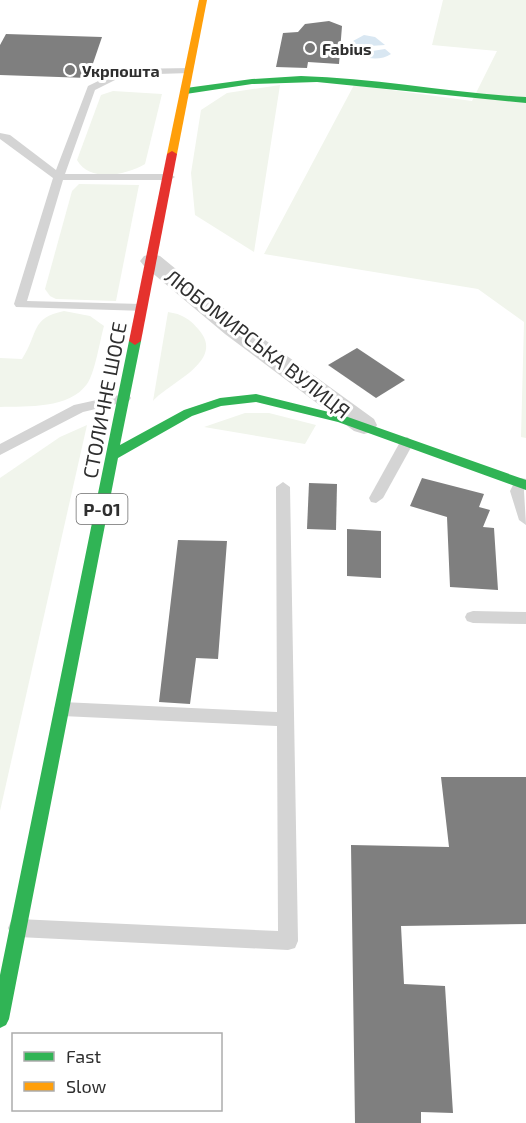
<svg xmlns="http://www.w3.org/2000/svg" width="526" height="1123" font-family="'Exo 2',sans-serif">
<style>
.green{fill:#f1f5ec}
.water{fill:#d9e7f2}
.building{fill:#7f7f7f}
.lines{fill:none;stroke-linecap:round;stroke-linejoin:round}
.lane{fill:#d4d4d4;fill-rule:evenodd}
.street{fill:#d4d4d4;fill-rule:evenodd}
.fast{fill:#30b455;fill-rule:evenodd}
.slow{fill:#ff9f0a;fill-rule:evenodd}
.jam{fill:#e5322d;fill-rule:evenodd}
.poi-dot{fill:#787878;stroke:#fff;stroke-width:2}
.labels{text-anchor:middle;dominant-baseline:central;stroke-width:6;stroke-linejoin:round;paint-order:stroke}
.far-poi-label{font-size:16px;font-weight:bold;fill:#2f2f2f;stroke:#fff;text-anchor:start}
.shield{fill:#fff;stroke:#6d6d6d;stroke-width:1.5}
.shield-label{font-size:18px;font-weight:bold;fill:#2f2f2f}
.street-label{font-size:20px;fill:#2f2f2f;stroke:#fff}
</style>
<rect width="100%" height="100%" fill="#fff"/>
<!-- green -->
<g class="green">
<polygon points="443,0 526,0 526,438 521,437 524,322 478,289 264,254 354,85 472,101 497,51 432,45"/>
<polygon points="280,85 254,252 195,215 191,173 201,110 227,93"/>
<path d="M113,91L162,94L145,164C126,175 90,183 77,160L101,95Z"/>
<polygon points="79,184 139,185 116,301 56,299 50,296 45,289 72,191"/>
<path d="M64,311L90,316L104,326C100,340 95,373 87,384C69,409 28,406 0,407V358L22,359C39,333 30,318 64,311Z"/>
<path d="M168,312C182,314 190,319 199,330C226,361 170,382 153,401Z"/>
<polygon points="245,413 269,413 316,425 305,444 204,427"/>
<polygon points="87,425 0,811 0,478 60,437"/>
</g>
<!-- water -->
<path class="water" d="M364,35L375,37L385,45L370,46L366,52L385,49L391,54C380,62 363,57 350,55L353,41Z"/>
<!-- building -->
<g class="building">
<polygon points="329,21 342,26 339,64 308,62 307,68 276,67 283,33 298,32 305,24"/>
<polygon points="6,34 102,37 88,78 0,75 0,45"/>
<polygon points="357,348 405,380 376,398 328,365"/>
<polygon points="422,478 484,494 479,507 490,510 483,527 494,528 498,590 450,587 447,517 410,506"/>
<polygon points="309,483 337,484 336,530 307,529"/>
<polygon points="347,529 381,531 381,578 347,576"/>
<polygon points="178,540 227,541 218,659 196,658 190,704 159,702"/>
<polygon points="441,777 526,777 526,924 401,926 404,984 445,986 453,1113 421,1112 421,1123 355,1123 351,845 449,847"/>
</g>
<g class="lines">
<!-- lane -->
<g class="lane">
<polygon points="193,68 193,72 190,73 125,75 95,90 65,174 170,174 175,177 170,180 63,180 27,301 142,304 146,305 146,311 16,307 14,304 53,178 0,139 0,133 10,135 56,170 88,86 123,69"/>
<polygon points="124,394 129,395 131,398 129,401 83,412 0,455 0,444 74,405"/>
<polygon points="407,437 414,442 383,498 376,503 371,502 369,498 400,442"/>
<polygon points="521,478 526,479 524,491 526,525 519,520 510,491 516,479"/>
<polygon points="283,482 290,487 298,941 295,948 288,950 18,937 11,935 8,928 11,921 18,919 278,931 277,726 62,716 56,714 54,709 56,704 62,702 277,712 276,487"/>
<polygon points="473,611 526,612 526,624 473,623 467,621 465,617 467,613"/>
</g>
<!-- street -->
<polygon class="street" points="152,254 160,256 243,324 374,419 377,425 374,431 364,434 354,431 225,334 144,266 140,261 144,256"/>
<!-- fast -->
<g class="fast">
<path d="M301,76C376,78 451,93 526,97V103L317,82L252,84L186,94L182,91L186,88L252,79Z"/>
<polygon points="135,337 141,341 120,445 184,410 220,398 256,394 345,416 526,480 526,490 338,422 256,402 221,406 192,416 118,458 9,1019 6,1025 0,1028 0,975 129,341"/>
</g>
<!-- slow -->
<polygon class="slow" points="199,0 207,0 177,154 172,157 167,154"/>
<!-- jam -->
<polygon class="jam" points="172,151 177,154 141,341 135,345 129,341 167,154"/>
</g>
<!-- markers -->
<g class="poi-dot">
<circle cx="310" cy="48" r="6"/>
<circle cx="70" cy="70" r="6"/>
</g>
<g class="labels">
<!-- far-poi labels -->
<g class="far-poi-label">
<text x="322" y="48">Fabius</text>
<text x="82" y="70">Укрпошта</text>
</g>
<!-- shield labels -->
<rect class="shield" x="76.5" y="494" width="51" height="30" rx="4.5"/>
<g class="shield-label">
<text x="102" y="509">Р-01</text>
</g>
<!-- street labels -->
<g class="street-label">
<text transform="translate(258 343) rotate(38)">ЛЮБОМИРСЬКА ВУЛИЦЯ</text>
<text transform="translate(104 400) rotate(-79)">СТОЛИЧНЕ ШОСЕ</text>
</g>
</g>
<!-- legend -->
<rect x="12" y="1033" width="210" height="78" fill="#ffffff" stroke="#acacac" stroke-width="1.5"/>
<rect x="24" y="1052" width="30" height="9" fill="#30b455" stroke="#acacac" stroke-width="1.5"/>
<text x="66" y="1063" font-size="18" fill="#2f2f2f">Fast</text>
<rect x="24" y="1082" width="30" height="9" fill="#ff9f0a" stroke="#acacac" stroke-width="1.5"/>
<text x="66" y="1093" font-size="18" fill="#2f2f2f">Slow</text>
</svg>
